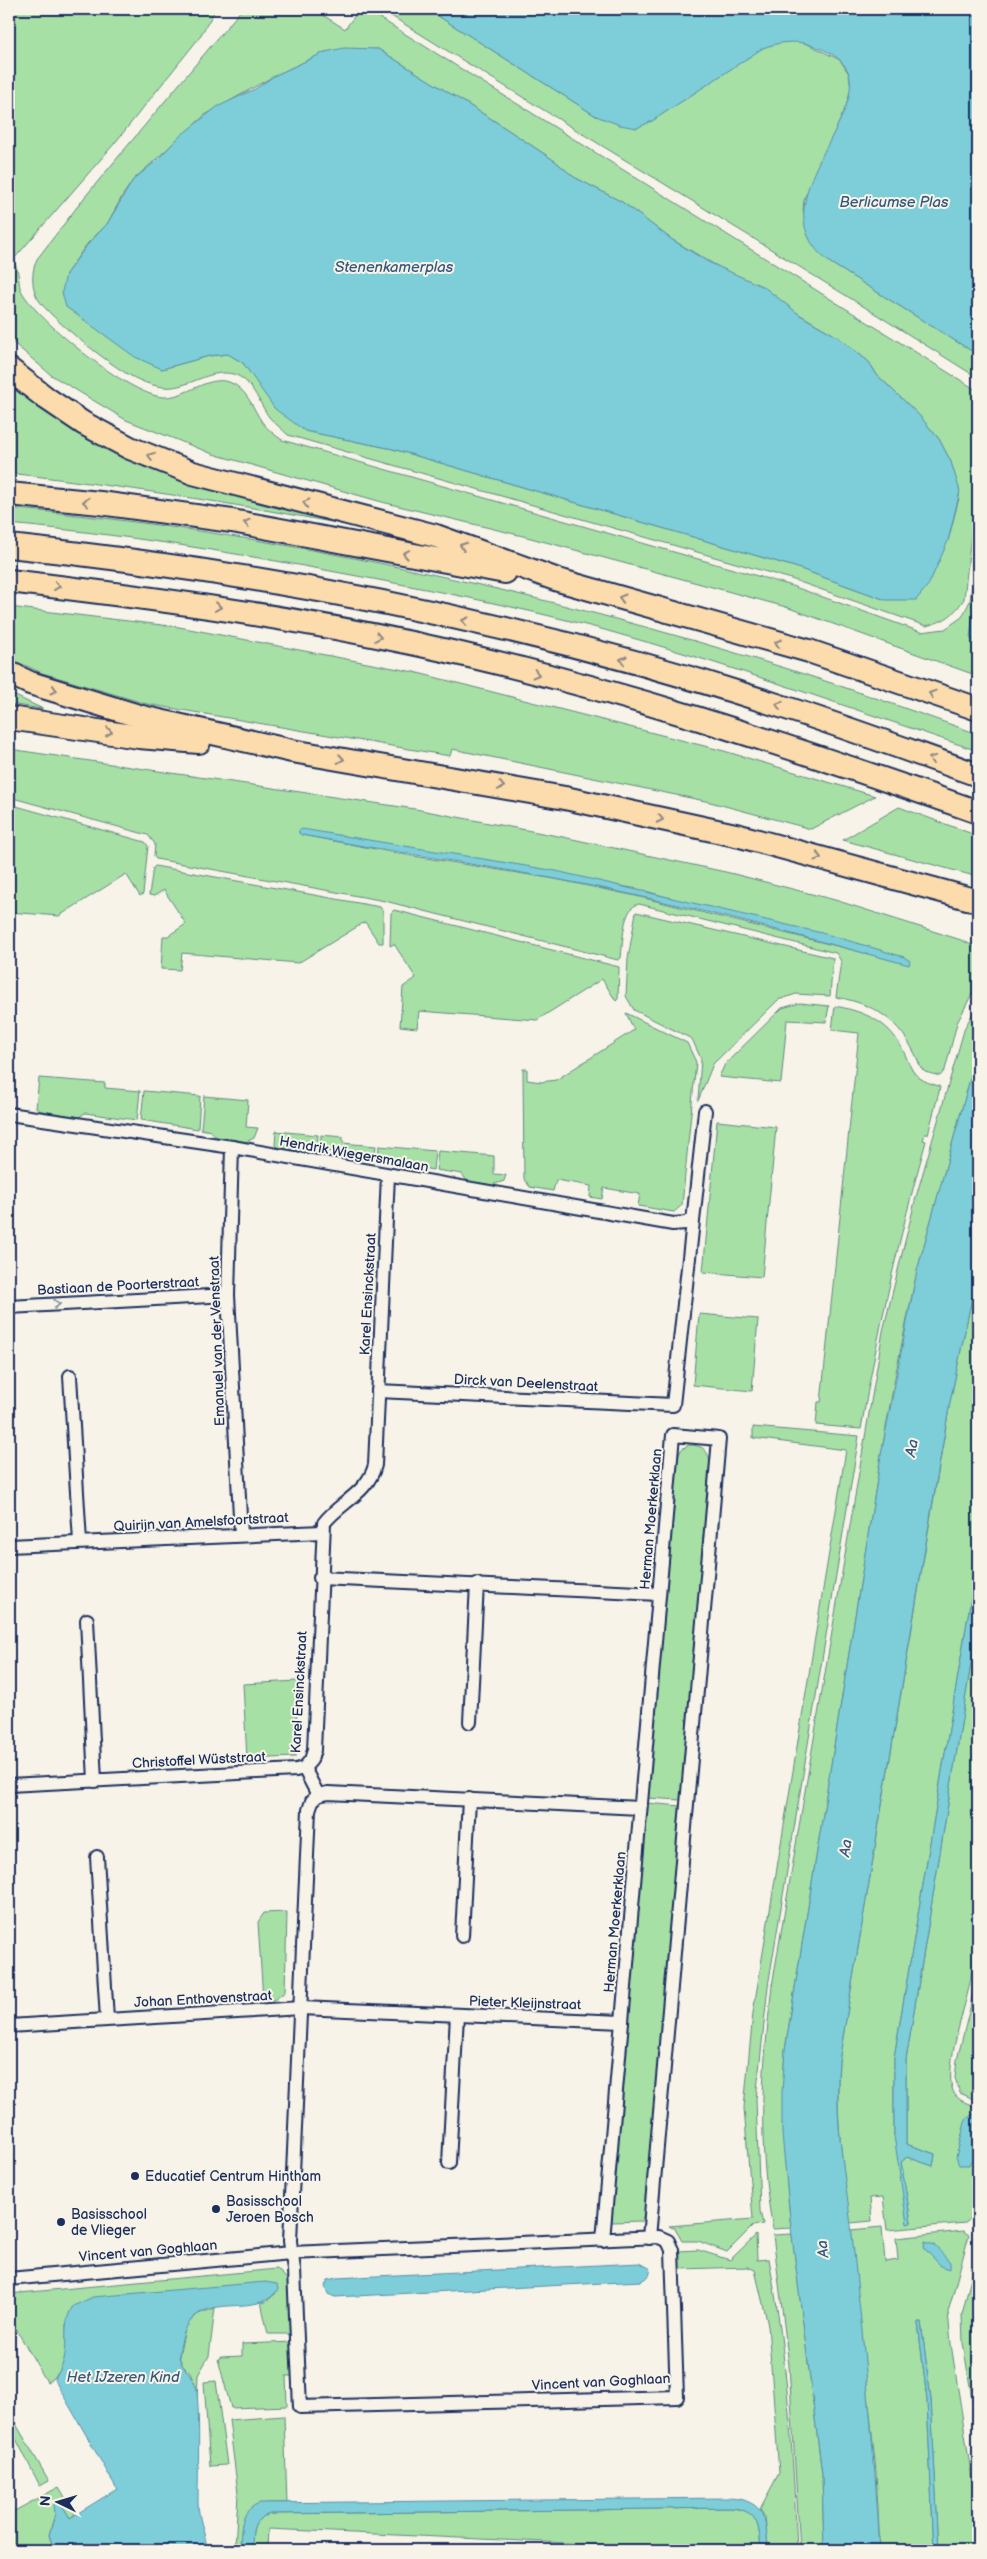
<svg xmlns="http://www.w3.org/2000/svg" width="987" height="2559" font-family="'Balsamiq Sans',sans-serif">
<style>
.green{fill:#a7e0a5;stroke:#618882;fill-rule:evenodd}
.water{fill:#7eceda;stroke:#568ea8}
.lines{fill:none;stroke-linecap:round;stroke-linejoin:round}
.stream{stroke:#568ea8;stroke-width:5}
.street-casing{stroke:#1b2f5e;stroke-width:16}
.highway-casing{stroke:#1b2f5e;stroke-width:26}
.street{stroke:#f7f3e8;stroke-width:12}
.highway{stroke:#fcdcac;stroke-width:22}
.oneway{stroke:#8c8685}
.oneway2{stroke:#8991a3}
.poi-dot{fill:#1b2f5e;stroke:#f7f3e8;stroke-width:2}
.labels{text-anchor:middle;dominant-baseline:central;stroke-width:4;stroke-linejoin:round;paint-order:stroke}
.street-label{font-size:14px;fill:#1b2f5e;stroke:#f7f3e8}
.poi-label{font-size:14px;fill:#1b2f5e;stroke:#f7f3e8;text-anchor:start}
.water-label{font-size:15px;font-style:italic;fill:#34577d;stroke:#f7f3e8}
</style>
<rect width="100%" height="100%" fill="#f7f3e8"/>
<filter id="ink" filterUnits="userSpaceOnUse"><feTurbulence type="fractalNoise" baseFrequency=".02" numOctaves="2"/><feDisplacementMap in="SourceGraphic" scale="10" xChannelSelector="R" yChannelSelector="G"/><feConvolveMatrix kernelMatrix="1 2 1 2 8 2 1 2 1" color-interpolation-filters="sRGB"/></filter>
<g filter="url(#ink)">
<!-- green -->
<g class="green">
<path d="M9,9H216L199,38L114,144L13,260C21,273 17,284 22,292C39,322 129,395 163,397C186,398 207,375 229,382C247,388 253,409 262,422C267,429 275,435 282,440L789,585L921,632L945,629L962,617L970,601L978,535V676L786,607L527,537L382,502L213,454L126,420L51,375L9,339Z"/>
<path d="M242,9H313L345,29L356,14L349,9H365L978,391V513L972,525L964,599C953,616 945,621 926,626L788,578L288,435C282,429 274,423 269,417C259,403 252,379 233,374C208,368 188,390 163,387C147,385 131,377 118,368C101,357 42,312 36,295C31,283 32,270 37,259L84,198ZM378,49L493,120L555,161L574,177L622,202L671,239L838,337L869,362L877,375L919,415L939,439L951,462L959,490V498L948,541L886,600L795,567L393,449L305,431L255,379L243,363L228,354L209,356L162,369L66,307V274L87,244L107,224L123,195L133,180L205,115L274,76L325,52Z"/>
<path d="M380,9H423L435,14L596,116L652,121L763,47L779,42L797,41L810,45L840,60L849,74L851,88L846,107L804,199L803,211L829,262L978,355V378C780,253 579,133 380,9Z"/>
<path d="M9,382L39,407L77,433L125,458L342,524C231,503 121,486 9,473Z"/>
<path d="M9,508C273,532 535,590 788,669C852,689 915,712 978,734V751C853,709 728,664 601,629C516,606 428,589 341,573C231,552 121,534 9,524Z"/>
<polygon points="9,607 179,627 414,672 724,751 875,796 811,829 710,802 452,749 450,756 147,704 42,673 9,658"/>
<polygon points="9,693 43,709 9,704"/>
<path d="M9,749L415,809L563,837L730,873L835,900L961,940L978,948V982L957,1023L945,1070L940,1076L925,1072L921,1068C905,1026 881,1005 836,997L841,961L836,953L639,904C622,907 623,944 621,958L618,960L385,901L156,859L154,856L155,844L148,835L9,797ZM298,832L638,889L909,964L636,896L555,879L407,855L302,835Z"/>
<polygon points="9,804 145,842 148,846 143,894 140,896 126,874 59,916 9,912"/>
<polygon points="899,807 978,836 978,877 843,840"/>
<polygon points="155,866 380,907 383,911 383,943 379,943 365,922 298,963 182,953 180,970 161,969 163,936 168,936 186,924 164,890 154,896 149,895 153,868"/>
<polygon points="394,910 619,967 618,999 616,1001 602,979 537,1020 419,1011 417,1028 400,1026 403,987 416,978 394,944 390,946 391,913"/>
<polygon points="636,912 833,958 830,996 796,994 778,1000 713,1064 698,1101 701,1059 692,1039 634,1010 626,996 628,959"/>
<polygon points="800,1003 829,1006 826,1022 787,1020 781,1083 719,1077 725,1064 782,1008"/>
<path d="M978,1005V1041L972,1072L917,1271L896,1372L881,1455L785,2050C780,2110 785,2168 791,2228L773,2229C757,2144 762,2071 772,1986L883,1331L916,1197L965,1027Z"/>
<path d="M835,1006C857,1010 881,1018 895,1037C914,1063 904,1077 939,1086L940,1088L928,1134H925L923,1140L926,1141C899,1237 878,1331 861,1429L816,1425L818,1402H821L859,1033L832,1030Z"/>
<polygon points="626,1013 687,1043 696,1062 682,1205 674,1212 638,1206 640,1194 604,1188 602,1199 590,1197 591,1186 556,1180 553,1191 530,1187 524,1179 523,1069 527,1069 527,1080 541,1082 556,1080 634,1030"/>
<polygon points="39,1078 105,1083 105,1088 140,1091 137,1120 85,1113 79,1117 41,1111 36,1108"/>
<polygon points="144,1091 200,1096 198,1129 141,1120"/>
<polygon points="204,1096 248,1100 246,1127 258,1128 254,1138 246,1142 216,1137 211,1131 201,1129"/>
<polygon points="717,1121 776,1127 762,1277 703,1272"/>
<polygon points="276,1131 318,1135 317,1151 313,1154 277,1147 275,1145"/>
<polygon points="321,1135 343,1137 343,1143 376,1146 374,1159 320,1150"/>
<polygon points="379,1146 435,1151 433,1170 378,1160"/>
<polygon points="438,1151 494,1156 494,1174 506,1175 504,1181 492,1185 467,1181 462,1174 436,1170"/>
<path d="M978,1269V1556L894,2058V2135L911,2222L901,2162L907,2157L933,2166L935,2154L906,2144V2060L978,1621V1931C974,1946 973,1961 971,1977C967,2004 943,2067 953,2091C957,2101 969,2104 978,2107C978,2128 985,2215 965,2223L887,2230L883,2197L870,2198L872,2221L850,2223C843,2169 835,2116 839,2061L950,1402Z"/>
<polygon points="699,1314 758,1319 752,1391 693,1385"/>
<polygon points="753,1427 859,1436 768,1986 756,2099 760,2211 763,2224 753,2226 727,2252 698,2241 682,2241 675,2229 669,2226 753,2219 744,2108 753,2013 846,1450 753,1438"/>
<path d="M688,1445C701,1445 706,1448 710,1460L681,1800L647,1798L677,1459L681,1450Z"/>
<polygon points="298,1681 295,1757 247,1759 243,1684"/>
<polygon points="646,1803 681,1806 644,2214 642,2221 612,2222 610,2219"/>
<polygon points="287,1912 285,1992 274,2000 263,2000 258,1922 264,1913"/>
<polygon points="978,1958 978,2101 960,2093 955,2078 957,2060 970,2008"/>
<polygon points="882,2227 885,2262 898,2260 896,2238 963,2231 969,2235 948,2312 951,2344 978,2518 978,2550 939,2550 931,2400 921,2322 918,2323 927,2400 934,2550 880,2550 876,2472 851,2230"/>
<polygon points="792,2234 822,2474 824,2550 800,2550 789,2365 773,2235"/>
<path d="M756,2235L757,2260L769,2259C787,2356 793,2452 797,2550H768L765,2518L760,2509L779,2473L768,2325L755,2270L748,2267L680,2269L678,2251L698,2250L730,2260Z"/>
<polygon points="978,2248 978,2436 963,2343 962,2315"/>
<path d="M277,2269L287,2279L288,2283H292L294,2334H268L261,2302H266L276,2293L66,2324C66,2345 70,2370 47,2382L9,2317V2294Z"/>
<polygon points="215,2308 209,2356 198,2375 197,2401 196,2388 190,2373 182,2365 179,2356 186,2325 198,2314"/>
<polygon points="295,2342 296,2376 286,2376 287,2406 231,2408 218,2359 221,2357 242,2356 242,2344"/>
<polygon points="216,2381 227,2465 210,2466 204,2382"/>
<polygon points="9,2412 49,2481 40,2486 9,2425"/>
<polygon points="284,2416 287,2503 268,2503 242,2524 240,2550 235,2550 238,2493 229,2420"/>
<polygon points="59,2487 75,2514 70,2518 59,2500 49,2535 54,2550 10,2550 9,2514"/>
<path d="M729,2508C759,2509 759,2526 761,2550H715L268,2529L267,2550H252C253,2532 250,2520 270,2514Z"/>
</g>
<!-- water -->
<g class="water">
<path d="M423,9H978V355L829,262C742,194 915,88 822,49C801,40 785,40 763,48L652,121L637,128L620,125L596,116L435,14Z"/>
<polygon points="344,48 378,49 493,120 555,161 574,177 622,202 671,239 708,262 764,287 800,315 838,337 869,362 877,375 919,415 939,439 951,462 960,491 948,541 929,584 916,600 886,600 795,567 393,449 305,431 275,409 243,363 228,354 209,356 162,369 135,357 66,307 62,292 66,274 88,244 107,224 133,180 156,161 180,136 217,107 255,89 274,76 325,52"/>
<polygon points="978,577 978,638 976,642 970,638"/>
<path d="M302,829L556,871L826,934L904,957L910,961L909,965C792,934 674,901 556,879C471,863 386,851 302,835L298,832Z"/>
<path d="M978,1041V1269L950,1402L936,1483L839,2061C834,2123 845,2172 852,2234C863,2339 874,2444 880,2550H824L822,2474L791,2228L782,2134V2092L785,2050L881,1455L917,1271L972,1072Z"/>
<polygon points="978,1556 978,1621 906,2060 906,2144 935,2154 933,2166 907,2157 901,2162 911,2223 907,2224 894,2135 894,2058"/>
<polygon points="974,2114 978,2115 978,2146 969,2165 959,2165 956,2157 966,2119"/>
<polygon points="925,2242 934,2245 950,2262 950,2269 941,2266 924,2248"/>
<polygon points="640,2263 651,2269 649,2276 641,2281 335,2297 328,2294 325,2286 328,2280 336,2278"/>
<path d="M265,2282L277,2284L278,2289C263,2315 221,2298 198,2314C185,2322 181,2340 179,2354C178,2366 195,2376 197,2391C200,2429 198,2463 198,2502C198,2519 206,2534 207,2550H54L49,2535L55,2515L54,2502L59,2500L70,2518L117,2489L54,2379C76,2351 57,2331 73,2306L93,2297Z"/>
<polygon points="918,2322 921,2322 931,2400 939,2550 934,2550 927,2400"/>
<path d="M729,2498C766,2500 766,2520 768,2550H761C759,2526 759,2509 729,2508L270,2514C250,2520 253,2532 252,2550H240C241,2531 239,2510 260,2503Z"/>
</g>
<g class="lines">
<!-- stream -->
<polyline class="stream" points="9,256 13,260"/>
<defs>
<g id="street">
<polyline points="9,1114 232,1147 673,1224 686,1223 693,1219"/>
<polyline points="232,1147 228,1295 241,1534"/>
<polyline points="9,1307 228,1295"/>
<polyline points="70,1376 80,1542"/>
<polyline points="378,1391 673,1405 705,1111"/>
<polyline points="9,1546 322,1532"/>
<polyline points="320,1578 659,1594"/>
<polyline points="87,1620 95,1781"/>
<polyline points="470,1722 477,1584"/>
<polyline points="9,1785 296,1770 304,1768"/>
<polyline points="318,1795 328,1793 640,1808"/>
<polyline points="97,1857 107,2019"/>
<polyline points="462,1936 469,1799"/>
<polyline points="9,2026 301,2008 622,2022"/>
<polyline points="449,2163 457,2015"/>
<polyline points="603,2240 673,1435 719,1439 649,2238"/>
<path d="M9,2279L291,2253L659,2237L668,2241L672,2250L677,2397L300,2407L294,2270L290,2241L309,1810L312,1801L318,1795L304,1768L311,1760L314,1750L324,1523C340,1502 368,1493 375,1465L388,1175"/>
</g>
<g id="highway">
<polyline points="9,369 46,398 83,423 130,448 193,473 436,536 558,580 809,651 978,709"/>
<polyline points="9,494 100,503 232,521 505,572"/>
<path d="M9,546C268,573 526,623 774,704C843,726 910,751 978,775"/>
<path d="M9,581C145,597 281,615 416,644C607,685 793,747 978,812"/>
<polyline points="9,673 30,683 142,717 292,751 565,798 740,836 978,901"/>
<polyline points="9,718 139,737 199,742"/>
</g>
</defs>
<!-- street casing -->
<use href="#street" class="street-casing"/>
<!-- highway casing -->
<use href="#highway" class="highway-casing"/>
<!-- street -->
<use href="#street" class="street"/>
<!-- highway -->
<use href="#highway" class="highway"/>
</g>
<!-- one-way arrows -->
<defs><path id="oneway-chevron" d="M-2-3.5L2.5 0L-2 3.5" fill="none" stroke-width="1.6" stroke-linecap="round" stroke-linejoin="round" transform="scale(1.25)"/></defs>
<g class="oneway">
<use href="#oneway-chevron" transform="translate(151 456) rotate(-158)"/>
<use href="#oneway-chevron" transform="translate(86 502) rotate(-174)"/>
<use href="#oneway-chevron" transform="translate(306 503) rotate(-166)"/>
<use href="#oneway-chevron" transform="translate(247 523) rotate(-169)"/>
<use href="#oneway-chevron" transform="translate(463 546) rotate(-160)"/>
<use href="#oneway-chevron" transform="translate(406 554) rotate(-169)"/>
<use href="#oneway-chevron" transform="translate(57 586) rotate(7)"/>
<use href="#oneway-chevron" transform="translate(622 598) rotate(-164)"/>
<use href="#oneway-chevron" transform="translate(218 607) rotate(8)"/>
<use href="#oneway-chevron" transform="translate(465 621) rotate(-166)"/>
<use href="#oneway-chevron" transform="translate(378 637) rotate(11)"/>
<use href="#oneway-chevron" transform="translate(778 643) rotate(-164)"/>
<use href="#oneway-chevron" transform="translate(623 660) rotate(-164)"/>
<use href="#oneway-chevron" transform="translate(536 674) rotate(14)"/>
<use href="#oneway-chevron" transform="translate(54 690) rotate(17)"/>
<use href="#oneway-chevron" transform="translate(932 694) rotate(-161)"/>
<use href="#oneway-chevron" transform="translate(779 705) rotate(-161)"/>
<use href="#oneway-chevron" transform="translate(109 732) rotate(8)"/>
<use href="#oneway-chevron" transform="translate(341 759) rotate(9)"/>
<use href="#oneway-chevron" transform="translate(932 759) rotate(-161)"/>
<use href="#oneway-chevron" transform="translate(501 786) rotate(11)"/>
<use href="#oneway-chevron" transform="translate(660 819) rotate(12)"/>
<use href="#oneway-chevron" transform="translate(818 857) rotate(15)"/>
</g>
<use class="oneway2" href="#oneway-chevron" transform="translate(57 1304) rotate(-3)"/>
</g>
<!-- markers -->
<g class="poi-dot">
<circle cx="135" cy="2176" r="5"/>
<circle cx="216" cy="2209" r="5"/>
<circle cx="61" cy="2222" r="5"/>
</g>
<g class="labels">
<!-- street labels -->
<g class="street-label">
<text transform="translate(354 1154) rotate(10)">Hendrik Wiegersmalaan</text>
<text transform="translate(118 1286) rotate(-3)">Bastiaan de Poorterstraat</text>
<text transform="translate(368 1294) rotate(-87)">Karel Ensinckstraat</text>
<text transform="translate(217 1341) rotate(-92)">Emanuel van der Venstraat</text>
<text transform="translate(526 1383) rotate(3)">Dirck van Deelenstraat</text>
<text transform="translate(651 1519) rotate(-85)">Herman Moerkerklaan</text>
<text transform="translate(201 1522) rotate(-3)">Quirijn van Amelsfoortstraat</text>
<text transform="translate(299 1692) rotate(-87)">Karel Ensinckstraat</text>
<text transform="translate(199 1760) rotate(-3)">Christoffel Wüststraat</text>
<text transform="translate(615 1922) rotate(-85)">Herman Moerkerklaan</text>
<text transform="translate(203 1999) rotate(-3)">Johan Enthovenstraat</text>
<text transform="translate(525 2003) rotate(2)">Pieter Kleijnstraat</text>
<text transform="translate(148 2251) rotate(-5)">Vincent van Goghlaan</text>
<text transform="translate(601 2382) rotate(-3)">Vincent van Goghlaan</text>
</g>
<!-- poi labels -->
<g class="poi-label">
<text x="145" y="2176">Educatief Centrum Hintham</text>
<text x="226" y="2201">Basisschool<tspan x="226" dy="16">Jeroen Bosch</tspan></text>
<text x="71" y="2214">Basisschool<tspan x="71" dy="16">de Vlieger</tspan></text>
</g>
<!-- water labels -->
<g class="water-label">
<text x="894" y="202">Berlicumse Plas</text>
<text x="394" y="267">Stenenkamerplas</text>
<text transform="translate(912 1448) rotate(-79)">Aa</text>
<text transform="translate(846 1848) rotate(-81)">Aa</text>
<text transform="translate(823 2249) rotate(-96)">Aa</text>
<text x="123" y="2377">Het IJzeren Kind</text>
</g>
</g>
<!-- margin -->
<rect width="987" height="2559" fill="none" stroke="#f7f3e8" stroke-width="30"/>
<rect x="15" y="15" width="957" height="2529" fill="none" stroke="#1b2f5e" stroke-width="2" filter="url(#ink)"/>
<!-- north arrow -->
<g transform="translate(58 2502) rotate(275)" stroke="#f7f3e8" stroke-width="4" paint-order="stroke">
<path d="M0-4L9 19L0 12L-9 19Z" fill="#1b2f5e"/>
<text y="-8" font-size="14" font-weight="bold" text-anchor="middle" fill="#1b2f5e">N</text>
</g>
</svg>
